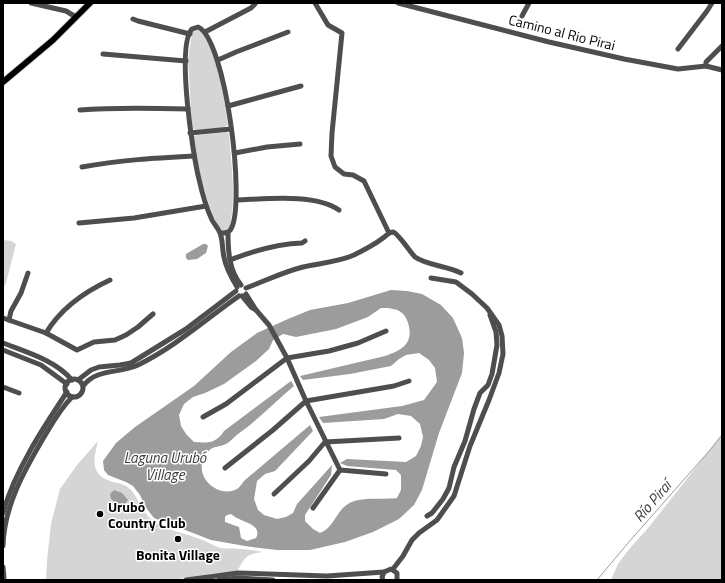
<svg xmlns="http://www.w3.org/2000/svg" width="725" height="583" font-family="'Titillium Web',sans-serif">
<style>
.green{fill:#d5d5d5}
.water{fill:#9c9c9c;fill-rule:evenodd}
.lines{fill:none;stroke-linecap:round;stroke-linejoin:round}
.stream{stroke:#9c9c9c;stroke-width:1}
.major-casing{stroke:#dbdbdb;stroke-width:8}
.minor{stroke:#4e4e4e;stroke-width:5}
.major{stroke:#000;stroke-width:6}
.poi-dot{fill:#000;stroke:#fff;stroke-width:1.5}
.labels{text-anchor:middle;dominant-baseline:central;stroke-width:3;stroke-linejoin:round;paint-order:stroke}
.street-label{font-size:14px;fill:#000;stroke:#fff}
.poi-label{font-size:14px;font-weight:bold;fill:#000;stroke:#fff;text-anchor:start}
.water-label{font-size:15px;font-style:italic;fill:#3d3d3d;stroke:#fff}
</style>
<rect width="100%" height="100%" fill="#fff"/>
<!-- green -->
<g class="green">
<path d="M197,29C217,43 224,99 228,123V125L223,128L195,130L192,127L188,60L192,33Z"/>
<path d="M227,132L229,134C231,164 237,201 229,229L222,231L219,229C205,200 199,170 193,138L194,136L199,135Z"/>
<polygon points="3,240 11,241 16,244 6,283 3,289"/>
<polygon points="722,434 722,580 611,580 618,564 630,548 649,527"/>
<path d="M98,441C93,461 90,475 113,482C119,483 126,485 130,489C139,498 141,511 151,519C166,532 189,533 207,542C212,544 216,547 221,548C227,549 233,548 239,549C247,549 255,551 263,552C246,554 245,557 237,572L216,573L172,580H46L47,561L51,524L60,489L77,465Z"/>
</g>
<!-- water -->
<g class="water">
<polygon points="203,244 206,244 208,246 206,253 197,259 188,260 186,258 186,254"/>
<path d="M391,290L407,291L422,294L441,305L453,318L462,338L464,353L462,373L439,433L422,490L414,505L399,519L373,532L345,542L310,550H277L245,546L211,540L154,518L147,509L140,495L133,486L126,482L108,475L104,470L103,461L116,443L135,427L194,386L231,352L257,333L288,319L310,310L348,303ZM381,308C388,308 396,308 402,313C409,319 413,336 406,344C400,351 393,353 385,356L300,376L303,380L350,374L391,366L399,359L406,355L419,353L429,360L435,368L437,382L424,400L402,406L319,417L323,423L384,419L398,414L411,416L420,424L423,437L421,446L416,456L406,462L347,459L340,463L347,466L396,470L401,475V490L397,498C383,500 359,496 348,504C336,511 334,528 320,533L313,529L305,521V515L331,475L332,465L297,504L293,513L286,517L277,519L264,515L258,510L254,499L257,481L265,474L275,471L313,431L310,425L245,480C242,483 240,487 237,489C218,499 194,477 204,458C212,444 214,449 226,444C230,442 234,437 238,434C258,420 275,402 294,386L291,381L224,431C216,444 207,443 194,442L186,434L181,426L179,415L184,404L193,397L205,393L224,384L256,361L269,349L273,340L283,334L296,337L336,329L368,317ZM231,514C234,516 236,518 239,519C247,523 262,526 256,538L247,541L241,538L239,527L225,522V517L227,515Z"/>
<path d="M114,490L122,493L128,500L124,505C117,505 110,501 110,494Z"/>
</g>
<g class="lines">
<!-- stream -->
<polyline class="stream" points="597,580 628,543 710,450 722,435"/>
<defs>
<polyline id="major" points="3,82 53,40 90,3"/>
</defs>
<!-- major casing -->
<use href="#major" class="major-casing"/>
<!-- minor -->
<g class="minor">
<polyline points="31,3 66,11 76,17"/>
<polyline points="315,3 328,25 342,33 332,133 331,156 335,167 344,174 353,175 364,181 389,233"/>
<polyline points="398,3 549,42 624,59 678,69 706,66 722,70"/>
<polyline points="522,16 529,3"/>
<polyline points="133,19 138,21 190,34"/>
<polyline points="205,32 251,8 255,4"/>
<polyline points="678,49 707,11 712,3"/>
<polyline points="103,54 186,61"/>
<polyline points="218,60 236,52 288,32"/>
<polyline points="706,66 706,62 722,46"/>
<polyline points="228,106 301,86"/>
<path d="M80,110C116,107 152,108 188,109"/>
<polyline points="190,133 231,129"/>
<polyline points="235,153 267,147 300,144"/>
<path d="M82,167C119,160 156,158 194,156"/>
<path d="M237,200C265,199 315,193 339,210"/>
<polyline points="79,223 134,218 206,206"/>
<path d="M220,233C224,233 229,233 231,229C246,203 226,39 198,27C195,28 194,28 192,29C176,46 193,156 199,179C202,193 206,207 212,220C214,224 218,228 220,233C223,240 222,249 224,257C226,268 231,277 237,287"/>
<path d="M228,233C228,251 229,270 241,285"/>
<path d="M230,260C253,251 276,244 302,243L305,241"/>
<path d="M246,288C265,281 283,272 303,267C320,263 338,262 354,255C364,250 374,245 383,238C386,236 389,232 393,232C398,233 410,252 415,257C426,265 447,266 461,273"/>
<polyline points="246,294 256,310 269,325 287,358 306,401 340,470"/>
<polyline points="242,296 251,307 256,310"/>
<polyline points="3,318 46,333 77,350 94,342 115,340 126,335 138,327 153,314"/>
<polyline points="9,320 11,311 21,293 28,273"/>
<path d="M46,333C61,308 84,292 110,280"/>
<path d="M3,343C26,352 55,360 72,380"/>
<polyline points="3,350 41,365 67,384"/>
<circle cx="74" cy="388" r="9"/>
<polyline points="78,380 91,370 99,367 120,365 131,363 186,329 236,291"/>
<path d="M83,386C97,368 118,374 138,365C175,347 206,319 239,296"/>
<polyline points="3,387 19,393"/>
<polyline points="203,417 226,404 287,358 329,351 358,343 386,331"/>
<polyline points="225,468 273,430 306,401 394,386 409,381"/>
<polyline points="274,494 309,461 325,442 399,438"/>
<polyline points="313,508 340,470 386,474"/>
<path d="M3,513C14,472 43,428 67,392"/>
<polyline points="427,516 432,513 443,499 449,488 454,467 465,441 474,409 480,393 488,385 492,374 497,345 496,332 490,315"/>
<path d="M3,546C4,506 24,471 44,437C53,422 60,409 72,397"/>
<polyline points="3,567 4,578"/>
<polyline points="393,569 403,556 412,540 419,533 437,520 454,496 470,446 489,400 499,373 503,354 502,336 499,325 487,308 472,294 456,282 431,278"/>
<polyline points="186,580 238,573 327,576 384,572"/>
<polyline points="219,580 237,578 273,580"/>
<polyline points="383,580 382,577 384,572 391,569 397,573 397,580"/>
</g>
<!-- major -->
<use href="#major" class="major"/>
</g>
<!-- markers -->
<g class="poi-dot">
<circle cx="100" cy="514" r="4"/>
<circle cx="178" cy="539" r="4"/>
</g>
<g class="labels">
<!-- street labels -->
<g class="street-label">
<text transform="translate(562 32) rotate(14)">Camino al Rio Pirai</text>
</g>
<!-- poi labels -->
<g class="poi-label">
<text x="108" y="506">Urubó<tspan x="108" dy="16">Country Club</tspan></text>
<text x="178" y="554" text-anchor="middle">Bonita Village</text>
</g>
<!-- water labels -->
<g class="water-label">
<text x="165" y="457">Laguna Urubó<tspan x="165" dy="17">Village</tspan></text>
<text transform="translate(652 501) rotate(-49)">Río Piraí</text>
</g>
</g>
<!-- border -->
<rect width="725" height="583" fill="none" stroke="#000000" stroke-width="8"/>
</svg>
